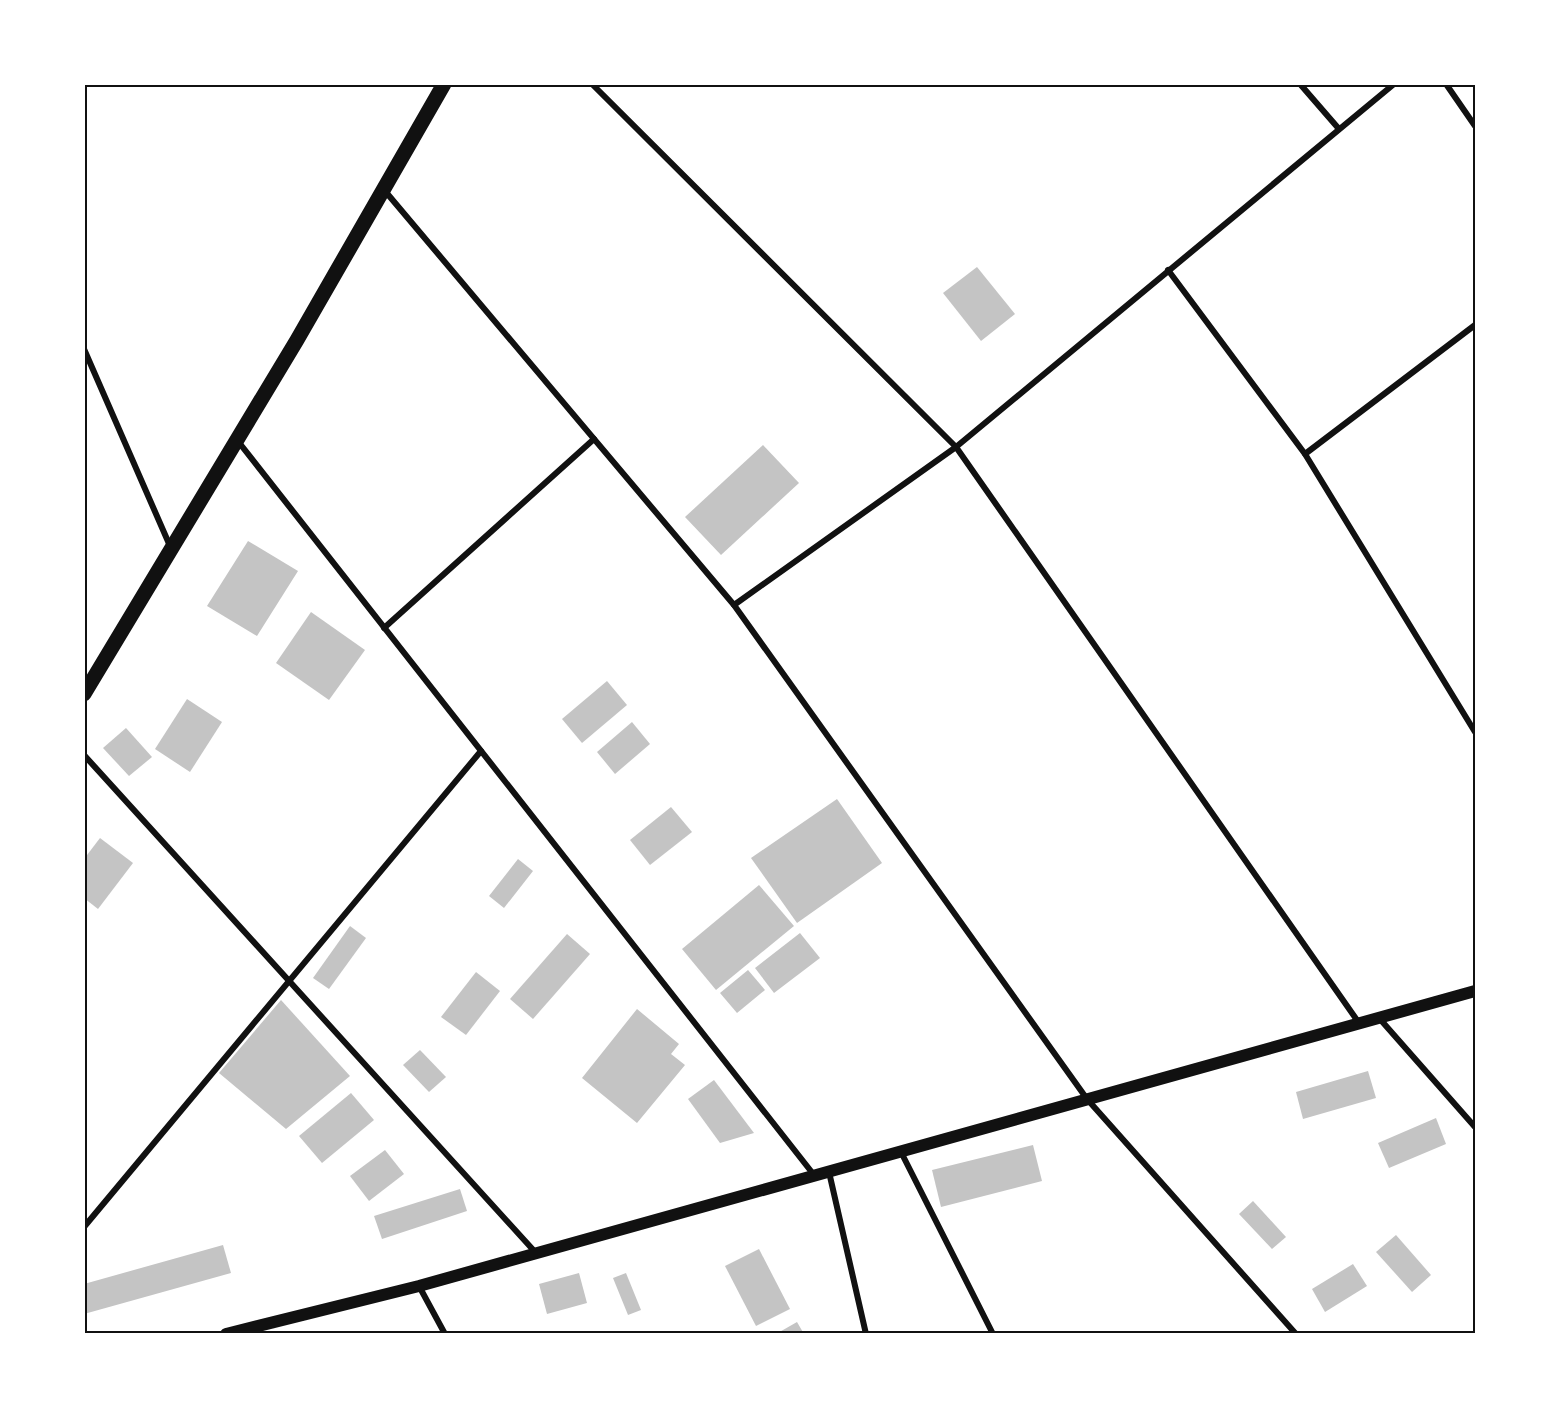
<svg xmlns="http://www.w3.org/2000/svg" width="1559" height="1418" font-family="Figtree,sans-serif">
<style>
.building{fill:#c4c4c4}
.lines{fill:none;stroke-linecap:round;stroke-linejoin:round}
.minor{stroke:#111;stroke-width:6}
.secondary{stroke:#111;stroke-width:12}
.primary{stroke:#111;stroke-width:15}
.neatline{fill:none;stroke:#111;stroke-width:2}
</style>
<rect width="100%" height="100%" fill="#fff"/>
<!-- building -->
<g class="building">
<polygon points="977,267 1015,314 981,341 943,293"/>
<polygon points="763,445 799,483 721,555 685,517"/>
<polygon points="248,541 298,571 257,636 207,606"/>
<polygon points="311,612 365,650 329,700 276,663"/>
<polygon points="607,681 627,705 582,743 562,719"/>
<polygon points="187,699 222,722 190,772 155,749"/>
<polygon points="632,722 650,744 615,774 597,752"/>
<polygon points="126,728 152,757 129,776 103,748"/>
<polygon points="837,799 882,863 797,923 751,858"/>
<polygon points="671,807 692,832 650,865 630,840"/>
<polygon points="100,838 133,863 98,909 84,898 84,859"/>
<polygon points="518,859 533,871 504,908 489,896"/>
<polygon points="759,885 794,926 716,990 682,949"/>
<polygon points="350,926 366,938 329,989 313,978"/>
<polygon points="800,933 820,958 774,993 755,968"/>
<polygon points="567,934 590,954 533,1019 510,999"/>
<polygon points="748,970 765,990 737,1013 720,993"/>
<polygon points="476,972 500,991 466,1035 441,1017"/>
<polygon points="281,1000 350,1076 286,1129 219,1073"/>
<polygon points="637,1009 679,1044 671,1054 685,1065 637,1123 582,1078"/>
<polygon points="420,1050 446,1077 429,1092 403,1065"/>
<polygon points="1368,1071 1376,1098 1303,1119 1296,1092"/>
<polygon points="714,1080 754,1133 720,1143 688,1099"/>
<polygon points="351,1093 374,1120 322,1163 299,1136"/>
<polygon points="1436,1118 1446,1144 1389,1168 1378,1143"/>
<polygon points="1033,1145 1042,1181 941,1207 932,1170"/>
<polygon points="385,1150 404,1174 369,1201 350,1176"/>
<polygon points="460,1189 467,1211 382,1239 374,1216"/>
<polygon points="1253,1201 1286,1237 1272,1249 1239,1214"/>
<polygon points="1396,1235 1431,1275 1412,1292 1376,1252"/>
<polygon points="223,1245 231,1273 84,1314 84,1284"/>
<polygon points="759,1249 790,1309 756,1326 725,1266"/>
<polygon points="1353,1264 1367,1286 1325,1312 1312,1289"/>
<polygon points="579,1273 587,1303 547,1314 539,1284"/>
<polygon points="626,1273 641,1310 628,1315 613,1278"/>
<polygon points="797,1322 804,1334 776,1334"/>
</g>
<g class="lines">
<!-- minor -->
<g class="minor">
<polyline points="592,84 956,447 1359,1023"/>
<polyline points="1300,84 1339,129"/>
<polyline points="1446,84 1475,126"/>
<polyline points="385,191 734,605 1087,1099 1296,1334"/>
<polyline points="1168,270 1305,454 1475,732"/>
<polyline points="84,349 170,546"/>
<polyline points="237,440 814,1175"/>
<polyline points="1305,454 1475,325"/>
<polyline points="734,605 956,447 1394,84"/>
<polyline points="384,628 594,439"/>
<polyline points="84,755 536,1253"/>
<polyline points="1379,1018 1475,1127"/>
<polyline points="901,1152 993,1334"/>
<polyline points="829,1172 866,1334"/>
<polyline points="84,1227 481,751"/>
<polyline points="419,1286 445,1334"/>
</g>
<!-- secondary -->
<polyline class="secondary" points="226,1334 419,1286 1475,991"/>
<!-- primary -->
<polyline class="primary" points="84,694 297,340 444,84"/>
</g>
<!-- border -->
<rect width="1559" height="1418" fill="none" stroke="#ffffff" stroke-width="171"/>
<rect x="86" y="86" width="1388" height="1246" class="neatline"/>
</svg>
